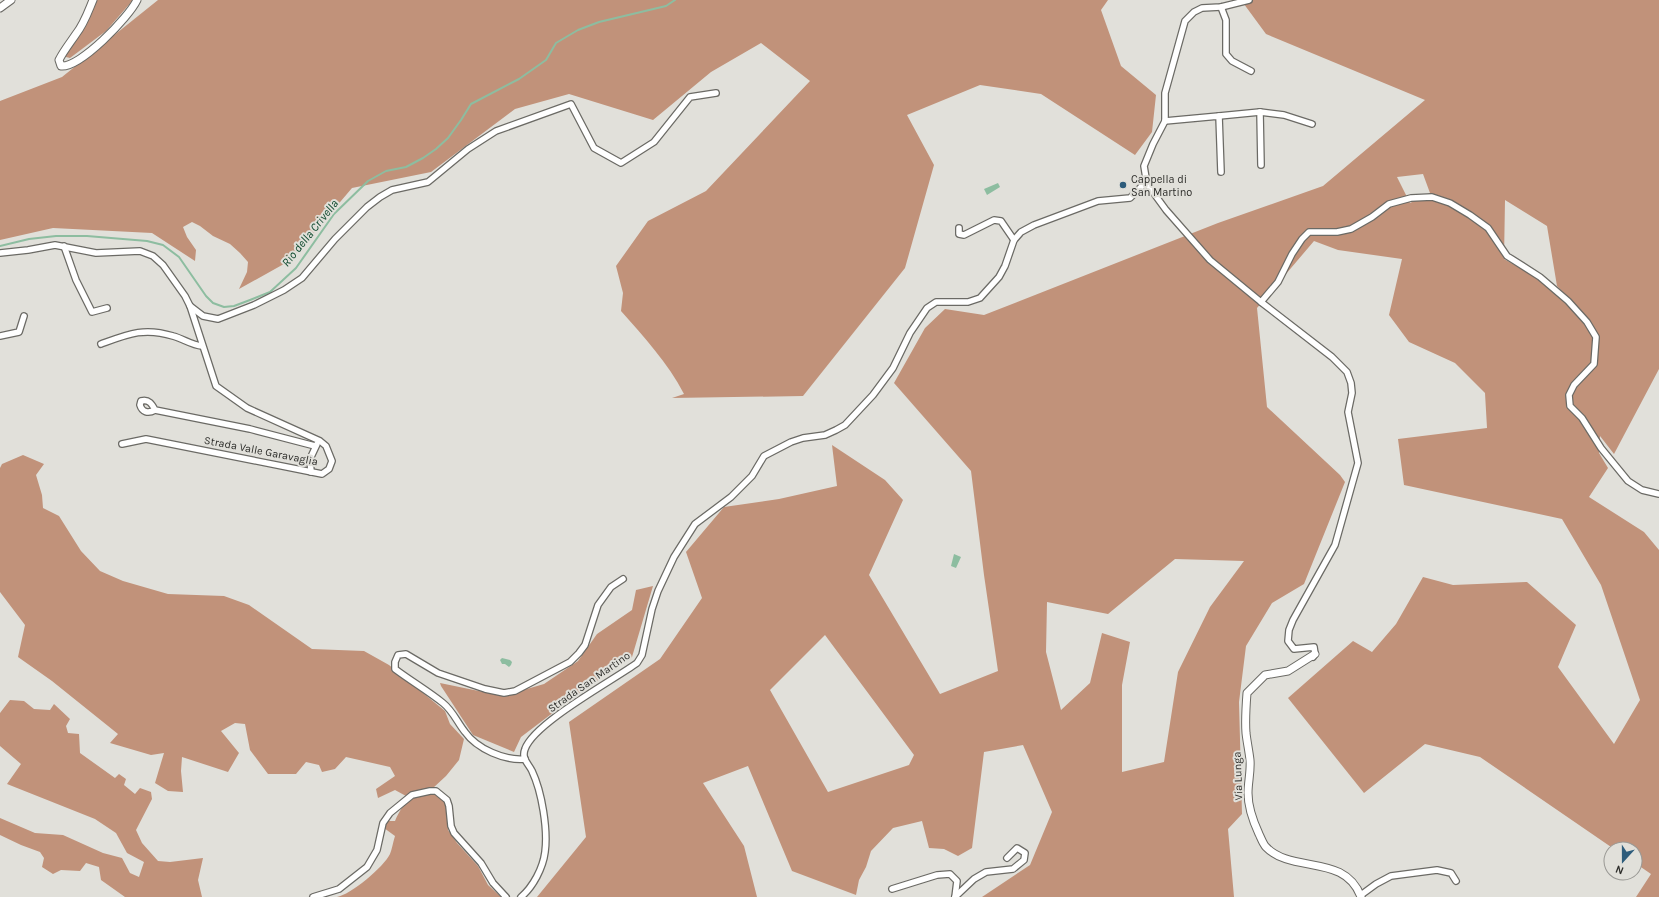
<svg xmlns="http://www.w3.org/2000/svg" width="1659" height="897" font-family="Karla,sans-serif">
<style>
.forest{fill:#c1927a;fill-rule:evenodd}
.water{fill:#8dbda0}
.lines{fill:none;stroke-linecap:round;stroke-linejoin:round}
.stream{stroke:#8dbda0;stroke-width:2}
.minor-casing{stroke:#6b6a65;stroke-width:8}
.tertiary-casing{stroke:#6b6a65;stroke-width:9}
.minor{stroke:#fff;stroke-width:5.5}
.tertiary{stroke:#fff;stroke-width:7}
.poi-dot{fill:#2d5c7b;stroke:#e1e0da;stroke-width:1.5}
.labels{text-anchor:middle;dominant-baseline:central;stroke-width:4;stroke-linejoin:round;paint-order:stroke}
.poi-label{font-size:11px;fill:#2d2d2a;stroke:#e1e0da;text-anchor:start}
.street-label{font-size:11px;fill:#2d2d2a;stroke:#e1e0da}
.water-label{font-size:12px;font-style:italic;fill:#0c482c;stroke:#e1e0da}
</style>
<rect width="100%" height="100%" fill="#e1e0da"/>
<!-- forest -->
<g class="forest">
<polygon points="95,0 133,0 106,31 70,58 66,57 65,53"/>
<path d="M158,0H1108L1101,10L1121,66L1156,95L1152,132L1135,155L1041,94L980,85L907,115L934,165L905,268L803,396L672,398L684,394C668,363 644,337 621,311L623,293L616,266L648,221L706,191L810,81L761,43L711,72L653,120L569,94L515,109L431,172L352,188L291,260L239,289L247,272L248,262L240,253L230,244L213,236L200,226L192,222L183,227L187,237L196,250L195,261L152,233L53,228L0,240V101L62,77Z"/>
<path d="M1241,0H1659V369L1614,454L1600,436L1599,453L1608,468L1589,497L1644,532L1659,550V897H1636L1651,874L1635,863V849H1614L1480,757L1425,744L1364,793L1288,698L1353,641L1372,652L1396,624L1423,577L1453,585L1527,582L1576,625L1558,667L1614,744L1640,700L1601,585L1562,519L1404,485L1398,439L1487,428L1485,393L1455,363L1409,342L1389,315L1402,259L1338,250L1314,241L1257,308L1267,407L1340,475L1345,482L1304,584L1272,603L1246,646L1239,702L1242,814L1228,829L1234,897H982L1030,865L1052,812L1023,745L984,752L972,848L958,856L944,849L929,848L922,821L893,828L871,851L866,867L859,880L856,895L792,871L748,766L703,783L744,846L757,897H537L586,837L569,722L660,659L702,598L686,552L724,507L779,499L837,486L832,445L885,480L903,500L869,575L940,694L998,671L984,575L971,471L894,383L925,328L945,309L984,315L1218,223L1323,186L1425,100L1266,34ZM1423,174L1430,193L1410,203L1397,177ZM1505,200L1547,226L1557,286L1591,322L1585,321L1564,300L1539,279L1504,259ZM1175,559L1244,561L1210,607L1178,672L1164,762L1122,772V685L1130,642L1102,633L1090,683L1061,710L1046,652L1047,602L1108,614ZM825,635L914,755L909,765L828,792L770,690Z"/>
<polygon points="23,455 44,464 36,475 42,495 43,508 59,516 81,551 100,571 123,581 168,594 224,596 249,605 312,649 364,651 389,665 445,711 450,724 464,739 459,760 446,776 433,788 415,792 406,796 395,790 378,798 376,789 395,776 390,767 346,757 335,769 322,772 319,765 306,762 296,774 268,774 250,750 245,724 235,723 221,731 239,753 228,772 182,757 181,771 183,792 168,791 155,783 164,753 151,755 110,743 118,734 52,681 18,657 25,625 0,592 0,468 2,464"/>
<polygon points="653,586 632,657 575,696 521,737 514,752 473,735 441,686 440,683 503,696 544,684 578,661 597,634 632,610 636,590"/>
<polygon points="10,700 24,701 34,709 50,710 54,704 70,719 66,726 68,733 79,734 80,753 115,778 119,774 126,779 124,785 135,794 140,788 151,792 152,799 136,830 142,843 158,861 170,862 203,858 198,880 202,897 125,897 101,880 99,867 86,863 80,871 61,870 53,874 42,867 44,858 40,852 21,845 0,835 0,818 35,833 63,835 103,853 122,858 130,873 139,877 144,862 127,853 116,833 95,819 7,784 21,764 0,746 0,713"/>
<path d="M433,793L445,802L447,810L448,830L457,843L478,866L488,885L501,897H337C350,895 384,867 390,854C392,849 393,842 395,836L384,828L388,821H395C404,800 412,797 433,793Z"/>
</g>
<!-- water -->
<g class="water">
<polygon points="998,183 1000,187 987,195 984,189"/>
<polygon points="954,554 961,557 956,568 951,566"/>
<polygon points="502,658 510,660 512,662 511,665 509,667 505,664 502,664 500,660"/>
</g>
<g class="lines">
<!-- stream -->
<polyline class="stream" points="0,246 29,239 56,236 87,236 147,241 163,245 179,257 206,296 213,303 224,307 234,306 250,300 270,292 296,268 334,214 368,181 386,171 406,167 423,158 436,149 448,138 461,120 471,104 519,79 546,60 556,43 578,30 599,22 666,6 675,0"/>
<defs>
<g id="minor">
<polyline points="1249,0 1221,7 1202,8 1194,12 1185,21 1165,93 1165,121 1153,144 1144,166 1147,184 1166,210 1210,260 1261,302 1332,357 1347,372 1351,383 1352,393 1348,412 1358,463 1335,545 1293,620 1289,630 1288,641 1294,649 1314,647 1315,654 1313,657"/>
<polyline points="1221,7 1226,20 1226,54 1232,61 1251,71"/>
<polyline points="1260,112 1261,165"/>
<polyline points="1219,116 1260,112 1284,115 1312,124"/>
<polyline points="1165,121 1219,116 1221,172"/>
<polyline points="959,228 959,234 964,235 994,220 1001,221 1014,240"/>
<polyline points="64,246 76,280 92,312 107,308"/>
<polyline points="0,253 28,250 55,245 96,253 140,251 153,256 163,265 185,296 190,306 216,386 247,408 320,441 326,446 332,461 329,469 322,474 146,439 122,444"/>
<polyline points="1261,302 1278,282 1292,254 1302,239 1309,232 1337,232 1351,229 1372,217 1389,204 1411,198 1432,197 1450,203 1470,215 1488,228 1507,256 1540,277 1568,301 1587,322 1596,337 1594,364 1574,385 1569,395 1570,406 1582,418 1601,448 1628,481 1642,490 1659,494"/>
<polyline points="190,306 203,316 218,319 254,305 284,290 302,278 335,239 367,207 380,197 392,190 428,182 468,149 496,131 571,104 594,148 621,163 654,142 690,97 716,93"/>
<polyline points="0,336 19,332 24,316"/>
<path d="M101,344C128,334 144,327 173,336C184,339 191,345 202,346"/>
<path d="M155,410C152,404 149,399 141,401L140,405C142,412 148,414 155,410L250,429L315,446"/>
<polyline points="311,472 310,459 317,444"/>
<path d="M525,759C505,761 477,749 465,732C457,722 453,711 443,703C428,691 411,681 395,669V662L398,655L406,654L438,673L485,689L504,693L515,691L570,662L579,653L585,645L598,605L611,587L623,579"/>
<polyline points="892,889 937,875 950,874 957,881 955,897"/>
<polyline points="1361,895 1376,884 1391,876 1437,870 1451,873 1456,881"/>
<polyline points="313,897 339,889 367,867 377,850 383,823 390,813 412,795 430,791 436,791 447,800 449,806 451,826 454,833 481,863 493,883 506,897"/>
<path d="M521,897C533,887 543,868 545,852C548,830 542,792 532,771C529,764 521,759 525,749C534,723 612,681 637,663L642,655L652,609L658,591L674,557L695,524L731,497L752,476L764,456L791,442L803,438L825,435L836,430L845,425L873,395L893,368L910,333L927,308L936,302H968L980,298L999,277L1005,266L1014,240L1021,232L1034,225L1098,201L1130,198L1142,186L1147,184"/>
<polyline points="955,897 974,879 986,872 1013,869 1024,860 1025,853 1017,848 1007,858"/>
</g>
<g id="tertiary">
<path d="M93,0C88,12 84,24 76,34C70,43 64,50 59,60L61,66C80,68 129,17 137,0"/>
<polyline points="0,8 11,0"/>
<path d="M1315,654L1288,671L1265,675L1247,693C1246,706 1245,720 1246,733C1247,742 1249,751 1250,760C1251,771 1248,782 1248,793C1248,807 1253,821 1259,834C1261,838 1263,844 1266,847C1292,874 1345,853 1361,897"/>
</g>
</defs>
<!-- minor casing -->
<use href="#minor" class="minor-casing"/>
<!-- tertiary casing -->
<use href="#tertiary" class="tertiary-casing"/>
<!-- minor -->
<use href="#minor" class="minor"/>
<!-- tertiary -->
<use href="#tertiary" class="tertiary"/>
</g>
<!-- markers -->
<circle class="poi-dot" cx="1123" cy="185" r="4"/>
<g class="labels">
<!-- poi labels -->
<g class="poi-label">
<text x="1131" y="179">Cappella di<tspan x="1131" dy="13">San Martino</tspan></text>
</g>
<!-- street labels -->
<g class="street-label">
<text transform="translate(261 451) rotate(11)">Strada Valle Garavaglia</text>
<text transform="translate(589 682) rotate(-35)">Strada San Martino</text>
<text transform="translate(1238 776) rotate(-92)">Via Lunga</text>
</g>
<!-- water labels -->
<g class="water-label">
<text transform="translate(310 233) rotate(-51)">Rio della Crivella</text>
</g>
</g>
<!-- north arrow -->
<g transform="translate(1623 861) rotate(201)"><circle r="19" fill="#e1e0da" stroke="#999894"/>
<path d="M0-3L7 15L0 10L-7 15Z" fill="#2d5c7b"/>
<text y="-6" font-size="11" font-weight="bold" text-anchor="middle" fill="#2d2d2a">N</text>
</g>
</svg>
